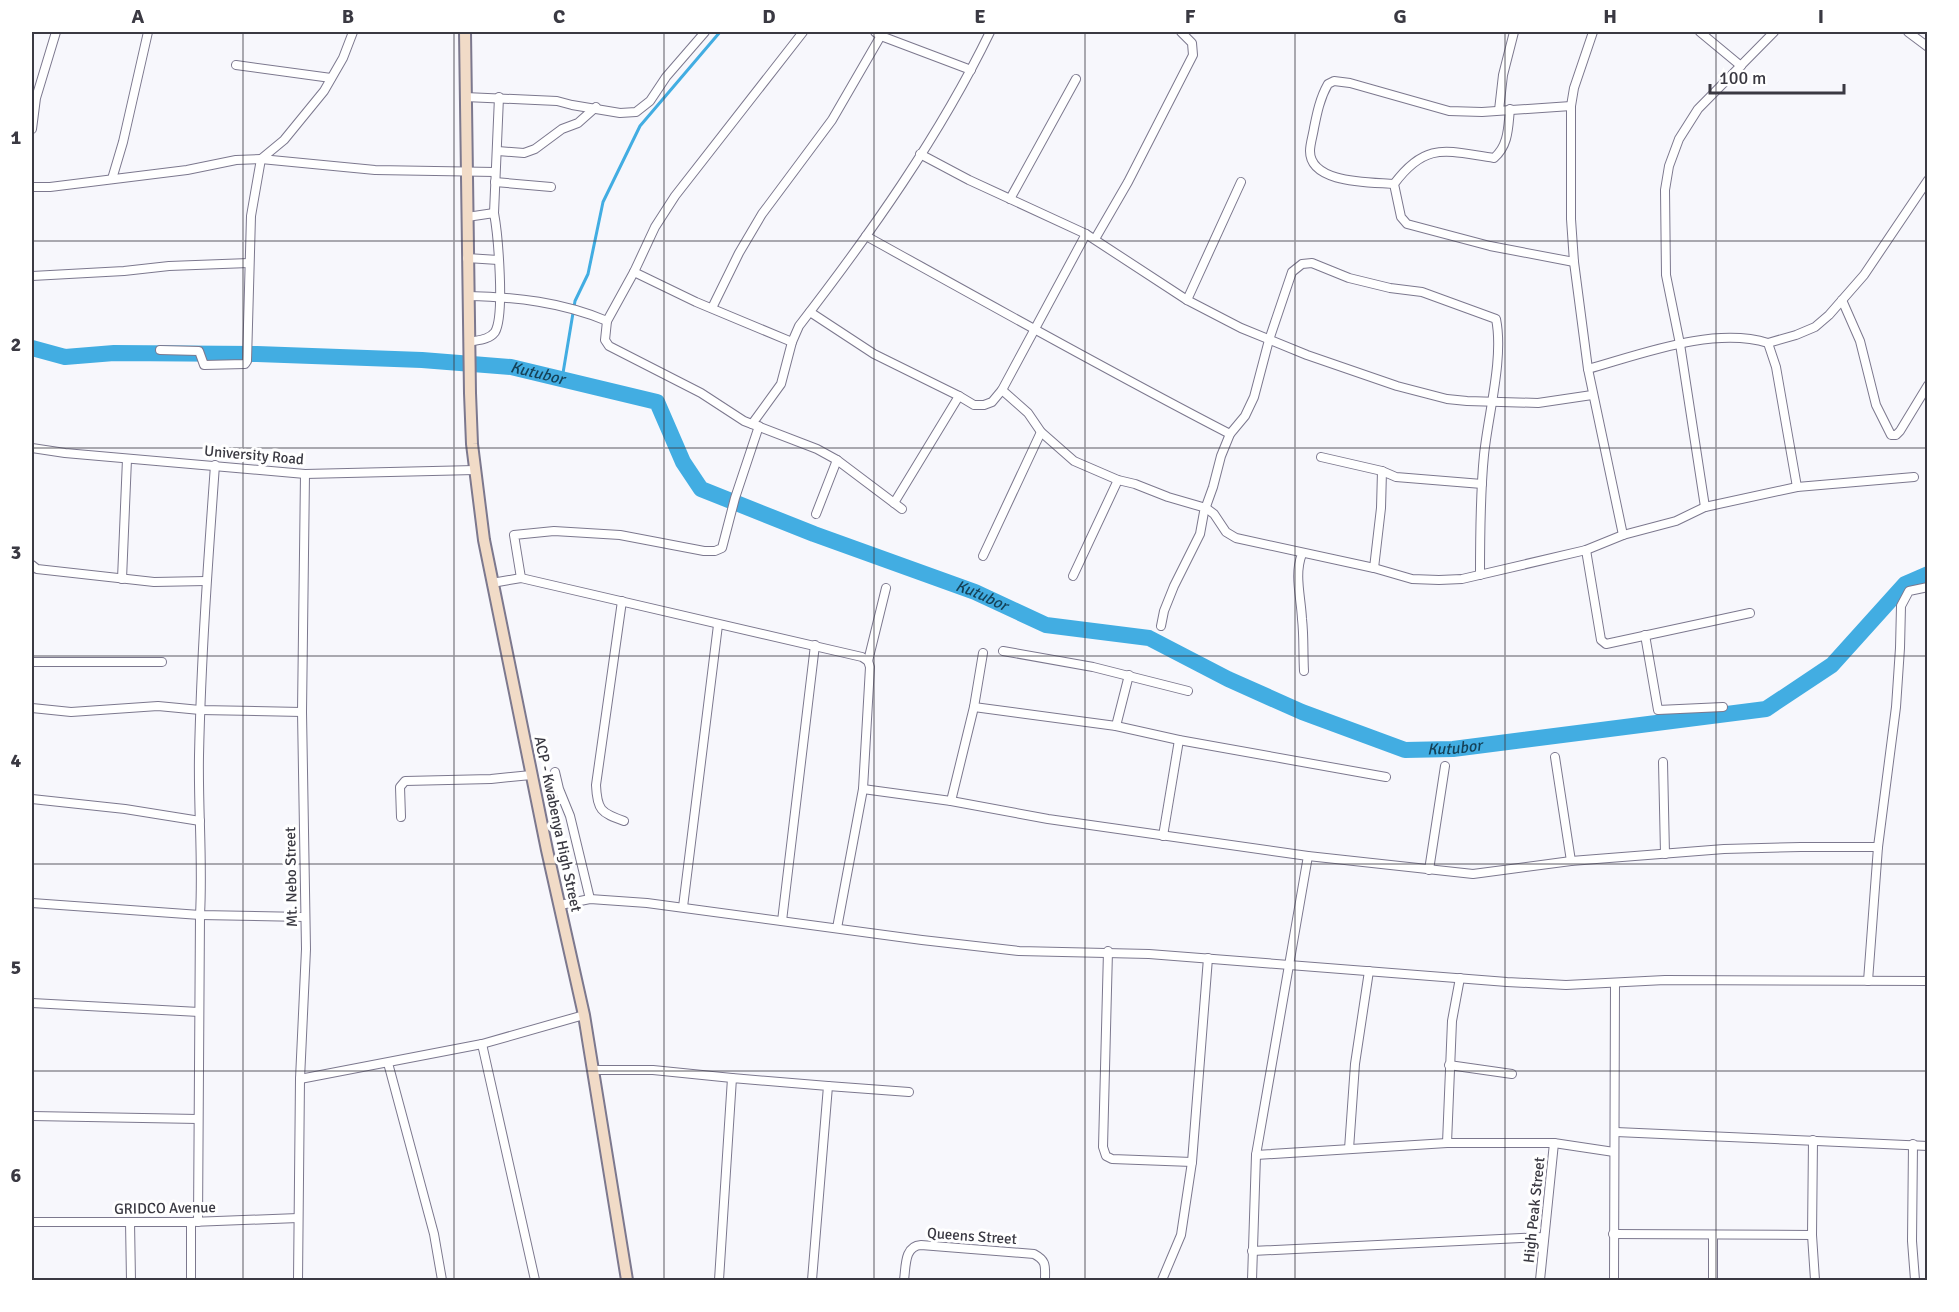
<svg xmlns="http://www.w3.org/2000/svg" width="1959" height="1312" font-family="Signika,sans-serif">
<style>
.lines{fill:none;stroke-linecap:round;stroke-linejoin:round}
.stream{stroke:#42ade2;stroke-width:3}
.river{stroke:#42ade2;stroke-width:16}
.minor-casing{stroke:#7c788e;stroke-width:10}
.secondary-casing{stroke:#7c788e;stroke-width:14}
.minor{stroke:#fff;stroke-width:8}
.secondary{stroke:#f1dbc7;stroke-width:10}
.grid{fill:none;stroke:#3a3942;stroke-width:1.5;stroke-opacity:0.55}
.labels{text-anchor:middle;dominant-baseline:central;stroke-width:6;stroke-linejoin:round;paint-order:stroke}
.street-label{font-size:15px;fill:#3a3942;stroke:#fff}
.water-label{font-size:16px;font-style:italic;fill:#154258;stroke:#fff}
.neatline{fill:none;stroke:#3a3942;stroke-width:2}
.grid-label{font-size:20px;text-anchor:middle;font-weight:bold;fill:#3a3942}
</style>
<rect width="100%" height="100%" fill="#f7f7fc"/>
<g class="lines">
<!-- stream -->
<polyline class="stream" points="562,379 575,301 588,274 603,202 640,126 720,32"/>
<!-- river -->
<path class="river" id="s1" d="M32,348L65,357L114,353L257,354L422,360L511,367L657,402L683,462L701,489L814,534L975,592L1046,625L1149,638L1228,679L1302,712L1405,750L1453,749L1766,709L1832,665L1905,584L1928,574"/>
<defs>
<g id="minor">
<polyline points="803,32 675,196 655,227 634,272 607,321 605,340 609,346 701,393 744,421 817,449 837,460 902,509"/>
<polyline points="875,32 881,36 971,70"/>
<polyline points="1593,32 1574,88 1571,106 1571,219 1574,262 1588,369 1623,535"/>
<polyline points="1700,32 1741,66"/>
<polyline points="1908,32 1928,47"/>
<polyline points="236,65 331,78"/>
<polyline points="465,97 557,101 572,105 620,113 636,112 650,101 666,77 705,32"/>
<path d="M1510,109C1508,127 1509,145 1494,158C1446,151 1426,141 1394,184L1401,217L1407,224L1490,246L1574,262"/>
<polyline points="1499,110 1503,75 1514,32"/>
<polyline points="32,129 36,98 56,32"/>
<polyline points="498,151 524,153 535,149 562,129 578,123 596,107"/>
<polyline points="920,154 969,180 1086,234 1187,300 1241,328 1307,355 1397,386 1447,399 1467,401 1538,403 1592,395"/>
<polyline points="112,179 123,142 148,32"/>
<polyline points="495,182 551,187"/>
<path d="M1394,184C1371,182 1310,184 1310,151C1310,144 1313,135 1314,128C1317,113 1320,98 1328,84L1334,81L1350,83L1449,111L1482,112L1571,106"/>
<polyline points="32,187 50,187 187,170 236,160 261,159 375,170 495,172"/>
<polyline points="1010,199 1076,79"/>
<polyline points="494,213 499,97"/>
<path d="M467,217L494,213C498,235 505,315 495,332C489,340 478,340 469,342"/>
<path d="M866,236C987,303 1108,371 1230,434"/>
<polyline points="1095,239 1128,182 1193,55 1192,43 1181,32"/>
<polyline points="467,258 498,260"/>
<polyline points="634,272 696,302 792,342"/>
<polyline points="32,276 124,271 169,266 249,263"/>
<path d="M468,296C516,297 562,302 607,321"/>
<polyline points="1187,300 1241,182"/>
<polyline points="1842,300 1860,341 1876,405 1891,435 1896,435 1900,431 1928,385"/>
<polyline points="712,308 739,253 762,214 832,120 883,32"/>
<polyline points="810,312 874,354 959,396 974,405 984,405 992,402 1002,390 1086,234"/>
<polyline points="1768,343 1796,335 1815,327 1829,315 1864,275 1928,180"/>
<polyline points="160,350 199,351 204,365 245,364 247,361 251,216 261,159 284,140 324,91 343,58 353,32"/>
<path d="M1588,369C1642,354 1714,326 1768,343L1776,367L1797,487"/>
<polyline points="1002,390 1028,413 1041,432 1074,461 1118,480 1135,484 1168,497 1206,508 1214,514 1226,532 1236,538 1374,568 1412,579 1439,580 1462,579 1586,550 1623,535 1676,521 1705,507 1797,487 1914,477"/>
<path d="M752,424L781,384L792,342L799,326C870,234 939,137 990,32"/>
<polyline points="32,448 65,453 305,474 475,470"/>
<polyline points="1321,457 1382,471 1396,477 1482,484"/>
<polyline points="894,503 959,396"/>
<polyline points="1705,507 1680,344 1666,275 1665,190 1669,166 1679,139 1698,109 1774,32"/>
<polyline points="816,514 837,460"/>
<polyline points="1586,550 1601,640 1606,644 1750,613"/>
<path d="M1302,554C1294,574 1301,597 1302,619C1304,636 1303,653 1304,671"/>
<polyline points="983,556 1041,432"/>
<polyline points="32,565 37,569 154,582 206,581"/>
<polyline points="1374,568 1381,508 1382,471"/>
<polyline points="1073,576 1118,480"/>
<polyline points="521,578 514,535 554,531 620,535 704,551 715,551 722,548 735,498 759,426"/>
<polyline points="122,579 127,459"/>
<polyline points="492,583 521,578 862,657 868,661"/>
<path d="M622,601L596,785C597,810 601,813 624,821"/>
<path d="M1161,626L1164,611L1174,586L1200,534L1204,512L1213,487L1221,456L1230,434L1245,416L1254,397L1269,340L1292,272L1302,264L1312,263L1349,278L1390,288L1422,292L1496,319C1504,358 1488,415 1484,455C1480,495 1480,535 1480,575"/>
<polyline points="1645,635 1658,710 1723,707"/>
<polyline points="1003,651 1093,667 1188,691"/>
<polyline points="32,662 162,662"/>
<polyline points="974,707 1116,726 1179,740 1386,777"/>
<polyline points="32,708 71,712 158,706 200,710 302,712"/>
<polyline points="1116,726 1129,675"/>
<polyline points="1555,757 1571,861"/>
<polyline points="1663,762 1665,854"/>
<polyline points="555,772 559,789 570,816 590,899"/>
<polyline points="863,789 951,801 1048,819 1308,856 1473,874 1571,861 1724,849 1801,847 1878,847"/>
<polyline points="32,799 125,809 200,821"/>
<polyline points="951,801 974,707 983,653"/>
<polyline points="401,817 400,787 405,781 491,779 531,775"/>
<polyline points="1163,836 1179,740"/>
<polyline points="1429,870 1445,766"/>
<polyline points="32,903 200,915 305,917"/>
<polyline points="560,905 590,899 647,903 922,940 1019,951 1149,954 1507,982 1566,985 1665,980 1928,981"/>
<polyline points="683,907 718,625"/>
<polyline points="782,921 815,645"/>
<polyline points="837,928 863,789 870,667 868,661 886,588"/>
<polyline points="1108,951 1103,1147 1106,1156 1112,1159 1192,1162"/>
<polyline points="1868,981 1878,847 1896,707 1900,648 1901,606 1909,591 1928,587"/>
<polyline points="32,1003 199,1012"/>
<polyline points="482,1044 535,1280"/>
<polyline points="388,1063 434,1234 442,1280"/>
<polyline points="1449,1065 1512,1074"/>
<polyline points="594,1070 653,1070 732,1078"/>
<polyline points="300,1079 482,1044 584,1015"/>
<polyline points="828,1086 909,1092"/>
<polyline points="32,1116 198,1119"/>
<polyline points="1616,1132 1928,1146"/>
<polyline points="1813,1140 1812,1235 1815,1280"/>
<polyline points="1447,1143 1452,1021 1460,978"/>
<polyline points="1913,1144 1912,1241 1915,1280"/>
<polyline points="1349,1149 1355,1064 1369,971"/>
<polyline points="1256,1155 1447,1143 1554,1143 1614,1152"/>
<polyline points="32,1222 191,1222 298,1218"/>
<polyline points="130,1222 131,1280"/>
<polyline points="191,1222 191,1280"/>
<path d="M198,1222L200,915C203,862 198,809 199,756C201,659 208,562 215,465"/>
<polyline points="1613,1234 1812,1235"/>
<polyline points="1252,1251 1544,1237"/>
<polyline points="298,1280 300,1079 306,949 302,712 305,474"/>
<polyline points="719,1280 732,1078 828,1086 812,1280"/>
<path d="M904,1280C906,1267 904,1246 921,1245L1034,1254C1047,1261 1045,1266 1045,1280"/>
<polyline points="1162,1280 1181,1235 1192,1162 1208,958"/>
<polyline points="1252,1280 1256,1155 1308,856"/>
<polyline points="1540,1280 1554,1143"/>
<polyline points="1614,1280 1615,984"/>
<polyline points="1713,1280 1713,1235"/>
</g>
<polyline id="secondary" points="465,32 470,393 472,444 484,540 547,850 584,1015 627,1280"/>
</defs>
<!-- minor casing -->
<use href="#minor" class="minor-casing"/>
<!-- secondary casing -->
<use href="#secondary" class="secondary-casing"/>
<!-- minor -->
<use href="#minor" class="minor"/>
<!-- secondary -->
<use href="#secondary" class="secondary"/>
</g>
<!-- grid -->
<path class="grid" d="M243,32V1280M454,32V1280M664,32V1280M874,32V1280M1085,32V1280M1295,32V1280M1505,32V1280M1716,32V1280M32,241H1928M32,448H1928M32,656H1928M32,864H1928M32,1071H1928"/>
<g class="labels">
<!-- street labels -->
<g class="street-label">
<text transform="translate(254 455) rotate(5)">University Road</text>
<text transform="translate(558 824) rotate(78)">ACP - Kwabenya High Street</text>
<text transform="translate(291 877) rotate(-91)">Mt. Nebo Street</text>
<text transform="translate(165 1208) rotate(-1)">GRIDCO Avenue</text>
<text transform="translate(1534 1210) rotate(-84)">High Peak Street</text>
<text transform="translate(972 1236) rotate(4)">Queens Street</text>
</g>
<!-- water labels -->
<g class="water-label">
<text stroke="none"><textPath href="#s1" startOffset="508">Kutubor</textPath></text>
<text stroke="none"><textPath href="#s1" startOffset="1029">Kutubor</textPath></text>
<text stroke="none"><textPath href="#s1" startOffset="1533">Kutubor</textPath></text>
</g>
</g>
<!-- border -->
<rect width="1959" height="1312" fill="none" stroke="#ffffff" stroke-width="66"/>
<!-- scale -->
<path d="M1710 84v9h134v-9" fill="none" stroke="#3a3942" stroke-width="3"/>
<text x="1719" y="84" font-size="18" fill="#3a3942" stroke="#ffffff" stroke-width="4.5" paint-order="stroke">100 m</text>
<rect x="33" y="33" width="1893" height="1246" class="neatline"/>
<g class="grid-label">
<text x="138" y="23">A</text>
<text x="348" y="23">B</text>
<text x="559" y="23">C</text>
<text x="769" y="23">D</text>
<text x="980" y="23">E</text>
<text x="1190" y="23">F</text>
<text x="1400" y="23">G</text>
<text x="1610" y="23">H</text>
<text x="1821" y="23">I</text>
<text x="16" y="144">1</text>
<text x="16" y="351">2</text>
<text x="16" y="559">3</text>
<text x="16" y="767">4</text>
<text x="16" y="974">5</text>
<text x="16" y="1182">6</text>
</g>
</svg>
